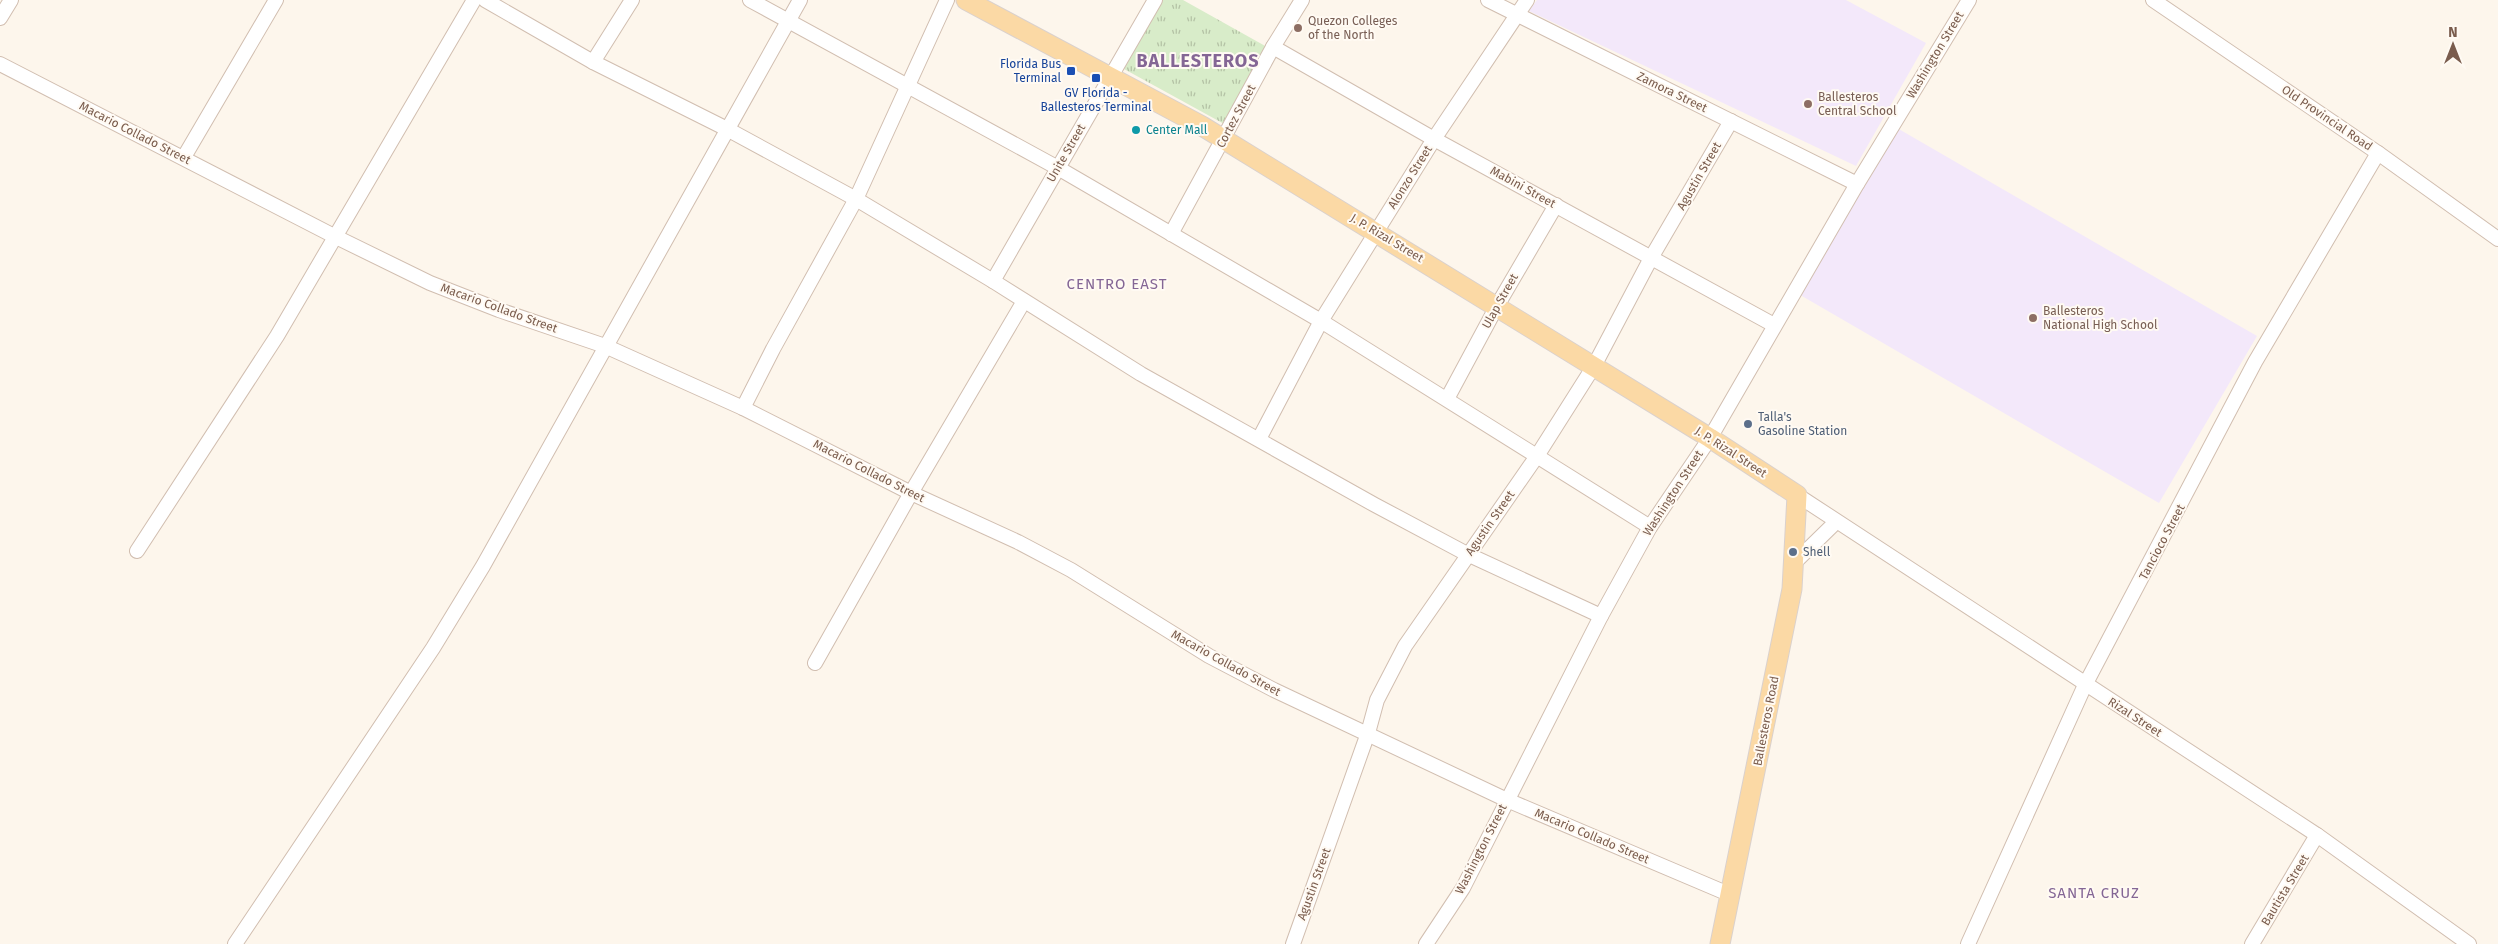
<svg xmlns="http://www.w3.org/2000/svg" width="2498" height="944" font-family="'Fira Sans',sans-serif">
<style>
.education{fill:#f3e8fa}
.grass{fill:url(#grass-tufts)}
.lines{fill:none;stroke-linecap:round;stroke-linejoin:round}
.minor-casing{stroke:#d1beb0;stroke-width:16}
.major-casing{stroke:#dad1cd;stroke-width:21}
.minor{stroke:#fff;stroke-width:14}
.major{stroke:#fbd9a5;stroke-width:19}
.education-dot{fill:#8d6e63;stroke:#fffaf3;stroke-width:2}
.transit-dot{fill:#1a4fb4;stroke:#fffaf3;stroke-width:2}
.culture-dot{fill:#0f9aa8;stroke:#fffaf3;stroke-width:2}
.service-dot{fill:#5c6f8a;stroke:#fffaf3;stroke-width:2}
.labels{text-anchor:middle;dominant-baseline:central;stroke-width:4;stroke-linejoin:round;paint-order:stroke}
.education-label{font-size:12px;fill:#785e54;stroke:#fffaf3;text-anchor:start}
.street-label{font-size:12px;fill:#7a5c4d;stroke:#fffaf3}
.transit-label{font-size:12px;fill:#164399;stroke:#fffaf3;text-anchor:end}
.culture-label{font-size:12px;fill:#0d838f;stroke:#fffaf3;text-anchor:start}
.service-label{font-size:12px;fill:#4e5e75;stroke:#fffaf3;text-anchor:start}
.quarter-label{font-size:15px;letter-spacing:1px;fill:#846695;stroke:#fffaf3}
.district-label{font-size:18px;font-weight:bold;letter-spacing:1px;fill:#846695;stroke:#fffaf3}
</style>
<defs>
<pattern id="grass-tufts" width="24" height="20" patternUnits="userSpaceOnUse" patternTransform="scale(1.25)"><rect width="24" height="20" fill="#d8ecc9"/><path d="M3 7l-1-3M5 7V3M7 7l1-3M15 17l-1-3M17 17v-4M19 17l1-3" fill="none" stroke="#b4c2a5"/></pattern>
</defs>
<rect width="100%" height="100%" fill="#fdf6ec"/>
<!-- education -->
<g class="education">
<polygon points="1537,0 1846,0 1926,43 1856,166 1529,11"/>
<polygon points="1897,128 2257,336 2159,503 1795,292"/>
</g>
<!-- grass -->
<polygon class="grass" points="1163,0 1183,0 1267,47 1226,125 1124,69"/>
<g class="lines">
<defs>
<g id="minor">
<polyline points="485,0 593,62 727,129 856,199 993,281 1141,374 1375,505 1467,554 1601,616"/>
<polyline points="750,0 1058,168 1321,321 1650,527"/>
<polyline points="1488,0 1857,184"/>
<polyline points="2153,0 2378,153 2498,239"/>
<polyline points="0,18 11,0"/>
<polyline points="1273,47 1434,139 1774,325"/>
<polyline points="593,62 632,0"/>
<polyline points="0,64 334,236 430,283 499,310 605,346 743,408 911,493 1018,542 1071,570 1209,656 1274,690 1507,800 1731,895"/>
<polyline points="184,157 276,0"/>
<polyline points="1171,234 1273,47 1302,0"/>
<polyline points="993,281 1155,0"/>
<polyline points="1447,399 1497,306 1556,205"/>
<polyline points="743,408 773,349 856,199 947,0"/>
<polyline points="1259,439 1321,321 1434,139 1527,0"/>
<polyline points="1797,495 2317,835 2469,944"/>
<polyline points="137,551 277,336 474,0"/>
<polyline points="1795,562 1836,522"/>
<polyline points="815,663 911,493 1024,301"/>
<polyline points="235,944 433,648 483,566 800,0"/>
<polyline points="1293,944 1368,733 1377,700 1405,646 1537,456 1594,366 1651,258 1731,121"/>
<polyline points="1426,944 1463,888 1601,616 1650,527 1710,438 1857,184 1969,0"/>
<polyline points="1968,944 2085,685 2255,362 2378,153"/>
<polyline points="2252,944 2317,835"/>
</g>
<polyline id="major" points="966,0 1202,126 1710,438 1797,495 1792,589 1720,944"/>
</defs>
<!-- minor casing -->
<use href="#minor" class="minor-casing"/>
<!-- major casing -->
<use href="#major" class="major-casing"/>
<!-- minor -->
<use href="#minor" class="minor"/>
<!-- major -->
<use href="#major" class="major"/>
</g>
<!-- markers -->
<g class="education-dot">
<circle cx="1298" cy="28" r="5"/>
<circle cx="1808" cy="104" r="5"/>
<circle cx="2033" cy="318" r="5"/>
</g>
<g class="transit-dot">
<rect x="1066" y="66" width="10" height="10" rx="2.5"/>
<rect x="1091" y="73" width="10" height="10" rx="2.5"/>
</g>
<circle class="culture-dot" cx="1136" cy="130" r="5"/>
<g class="service-dot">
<circle cx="1748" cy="424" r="5"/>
<circle cx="1793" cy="552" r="5"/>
</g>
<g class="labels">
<!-- education labels -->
<g class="education-label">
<text x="1308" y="21">Quezon Colleges<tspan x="1308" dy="14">of the North</tspan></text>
<text x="1818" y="97">Ballesteros<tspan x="1818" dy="14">Central School</tspan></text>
<text x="2043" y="311">Ballesteros<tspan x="2043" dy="14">National High School</tspan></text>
</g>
<!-- street labels -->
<g class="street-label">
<text transform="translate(1935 55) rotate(-59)">Washington Street</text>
<text transform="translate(1672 92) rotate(26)">Zamora Street</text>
<text transform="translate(1236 116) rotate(-62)">Cortez Street</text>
<text transform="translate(2327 118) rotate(34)">Old Provincial Road</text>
<text transform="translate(135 133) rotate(27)">Macario Collado Street</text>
<text transform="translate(1066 153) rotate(-60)">Unite Street</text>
<text transform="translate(1699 176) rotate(-60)">Agustin Street</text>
<text transform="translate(1410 177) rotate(-58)">Alonzo Street</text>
<text transform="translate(1523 187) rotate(29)">Mabini Street</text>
<text transform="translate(1387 238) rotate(31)">J. P. Rizal Street</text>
<text transform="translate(1500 301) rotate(-61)">Ulap Street</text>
<text transform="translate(499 308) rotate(20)">Macario Collado Street</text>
<text transform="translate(1731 452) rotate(33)">J. P. Rizal Street</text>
<text transform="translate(869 471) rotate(27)">Macario Collado Street</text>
<text transform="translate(1673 493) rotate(-57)">Washington Street</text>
<text transform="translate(1490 523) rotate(-55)">Agustin Street</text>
<text transform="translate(2162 542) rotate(-62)">Tancioco Street</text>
<text transform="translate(1226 663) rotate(29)">Macario Collado Street</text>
<text transform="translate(2135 717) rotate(33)">Rizal Street</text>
<text transform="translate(1766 721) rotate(-79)">Ballesteros Road</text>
<text transform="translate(1592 836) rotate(23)">Macario Collado Street</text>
<text transform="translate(1481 849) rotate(-63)">Washington Street</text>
<text transform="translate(1314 884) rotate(-70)">Agustin Street</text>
<text transform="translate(2285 890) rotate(-59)">Bautista Street</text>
</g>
<!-- transit labels -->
<g class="transit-label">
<text x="1061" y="64">Florida Bus<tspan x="1061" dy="14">Terminal</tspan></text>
<text x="1096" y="93" text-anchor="middle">GV Florida -<tspan x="1096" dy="14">Ballesteros Terminal</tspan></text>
</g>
<!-- culture labels -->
<g class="culture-label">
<text x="1146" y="130">Center Mall</text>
</g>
<!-- service labels -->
<g class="service-label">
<text x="1758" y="417">Talla's<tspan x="1758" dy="14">Gasoline Station</tspan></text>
<text x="1803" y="552">Shell</text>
</g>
<!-- quarter labels -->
<g class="quarter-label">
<text x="1117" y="284">CENTRO EAST</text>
<text x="2094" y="893">SANTA CRUZ</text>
</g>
<!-- district labels -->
<g class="district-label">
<text x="1198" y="61">BALLESTEROS</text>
</g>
</g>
<!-- north arrow -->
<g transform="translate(2453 45)" stroke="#fffaf3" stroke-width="4" paint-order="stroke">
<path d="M0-4L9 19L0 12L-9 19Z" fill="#7a5c4d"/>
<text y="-8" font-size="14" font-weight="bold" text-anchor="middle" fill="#7a5c4d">N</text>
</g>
</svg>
